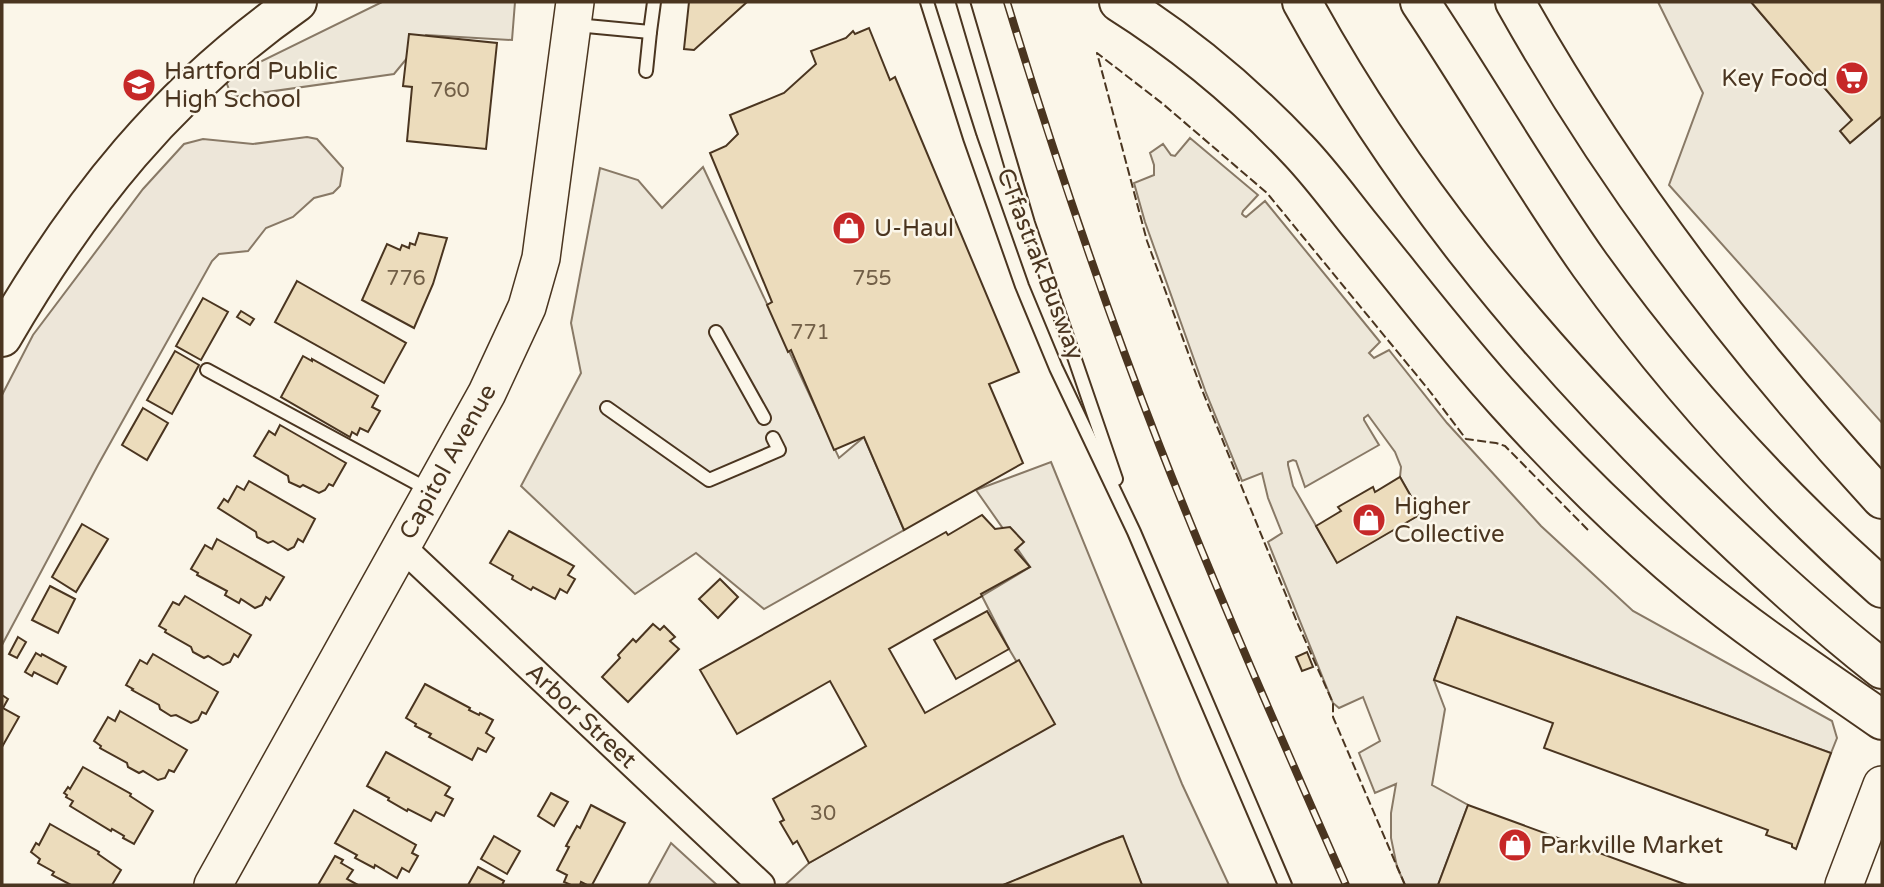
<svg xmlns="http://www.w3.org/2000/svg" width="1884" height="887" font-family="'Varela Round',sans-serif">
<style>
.green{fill:#ede6d9;stroke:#887966;stroke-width:2}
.parking{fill:#ede7d9;stroke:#887966;stroke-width:2;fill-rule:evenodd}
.building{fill:#ecdcbc;stroke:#4a3520;stroke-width:2}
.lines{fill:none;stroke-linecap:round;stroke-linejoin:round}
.lane-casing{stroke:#4a3520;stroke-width:16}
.street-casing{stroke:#4a3520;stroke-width:30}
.secondary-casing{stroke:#4a3520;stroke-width:40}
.highway-casing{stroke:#4a3520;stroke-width:42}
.lane{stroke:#fbf6e9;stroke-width:12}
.street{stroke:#fbf6e9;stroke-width:26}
.secondary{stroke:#fbf6e9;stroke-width:37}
.highway{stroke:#fbf6e9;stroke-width:38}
.rail-casing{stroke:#4a3520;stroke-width:8}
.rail{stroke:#fbf6e9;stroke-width:5;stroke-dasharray:16;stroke-linecap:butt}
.fence{stroke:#4a3520;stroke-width:2;stroke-dasharray:9 3.5;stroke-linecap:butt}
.labels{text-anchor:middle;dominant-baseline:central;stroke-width:5;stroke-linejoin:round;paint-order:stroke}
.number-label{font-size:21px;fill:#725f47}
.poi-label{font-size:24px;fill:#4a3520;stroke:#fbf6e9;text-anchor:start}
.street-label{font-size:24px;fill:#4a3520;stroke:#fbf6e9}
</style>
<rect width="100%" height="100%" fill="#fbf6e9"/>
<!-- green -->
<g class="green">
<polygon points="307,137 317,139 343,168 340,186 333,193 314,198 293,217 266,228 248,251 219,254 212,261 98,465 2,645 2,395 33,335 143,189 184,144 203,139 253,144"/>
<polygon points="671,843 717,885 648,885"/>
</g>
<!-- parking -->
<g class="parking">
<polygon points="382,2 515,2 512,40 426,35 394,74 232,97 225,79"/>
<polygon points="1658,2 1751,2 1852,120 1851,142 1882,116 1882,423 1669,185 1703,93"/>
<path d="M1190,138L1258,195L1243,211L1242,214L1244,216L1246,217L1265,201L1380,342L1369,353L1374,358L1389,350L1447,423L1541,526L1633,611L1832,721L1837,738L1831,753L1457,617L1434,680L1445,709L1432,785L1468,805L1438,885H1405L1397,867L1391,838V813L1396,784L1375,793L1359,753L1380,741L1363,697L1339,708L1333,703L1268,542L1282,533L1268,498L1262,473L1242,481L1206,393L1145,222L1134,183L1154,175V165L1150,153L1163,144L1171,155L1175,156ZM1368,415L1395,452L1401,467L1400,477L1421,514L1337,562L1293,486L1288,465V462L1293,460L1296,461L1305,487L1379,445L1364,420V418Z"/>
<polygon points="703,167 839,458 864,437 904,530 764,609 696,553 635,594 521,486 581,373 571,323 600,168 638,180 662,208"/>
<polygon points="1051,462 1182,784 1229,885 1142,885 1122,836 1004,885 785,885 809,863 1054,724 1009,649 982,596 1030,567 976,490"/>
</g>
<!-- building -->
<g class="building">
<polygon points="689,2 747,2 694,50 684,49"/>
<polygon points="1751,2 1882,2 1882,116 1850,143 1840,131 1852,120"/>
<polygon points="869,28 890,80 895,77 1019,372 989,384 1023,463 904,530 864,437 834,450 791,350 788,352 767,305 772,302 710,153 726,146 738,134 730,115 784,93 816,64 811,51 846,38 853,31 855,34"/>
<polygon points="409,34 497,43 486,149 407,141 412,87 403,86"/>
<polygon points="419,233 447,238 433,284 414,328 362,300 387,244 400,250 402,245 409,248 410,243 415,245"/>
<polygon points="297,281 406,343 384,383 275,322"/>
<polygon points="203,298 228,312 201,360 176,346"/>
<polygon points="241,311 254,319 250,325 237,317"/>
<polygon points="175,351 199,365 172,414 147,400"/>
<polygon points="303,356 312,361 312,359 378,396 372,407 380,411 368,432 360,428 357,435 352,432 350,437 281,397"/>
<polygon points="143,408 168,423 147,460 122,445"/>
<polygon points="280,425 346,463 333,486 329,484 325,490 319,493 303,485 300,487 289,482 288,476 254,456 269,431 275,435"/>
<polygon points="1400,477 1421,514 1337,563 1316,526 1341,511 1338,507 1373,487 1375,492"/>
<polygon points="249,481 315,519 303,542 298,539 294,547 288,550 273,541 268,543 257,537 256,532 218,508 224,499 228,502 237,486 244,490"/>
<polygon points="982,515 995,529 1010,527 1024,542 1015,550 1030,567 981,594 982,596 889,649 925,713 1019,660 1055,724 809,863 797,841 793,844 780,822 784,820 773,799 866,746 830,681 737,734 700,670 946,532 948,535"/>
<polygon points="82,524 108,539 76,592 52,577"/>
<polygon points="509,531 574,566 568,575 575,579 567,593 560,589 555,599 533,587 531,590 512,579 513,576 490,563"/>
<polygon points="217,539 284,577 270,600 266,597 262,605 255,608 241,599 239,603 225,595 227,591 197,575 198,573 191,569 205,545 212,549"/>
<polygon points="720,579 738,597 718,618 699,599"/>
<polygon points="50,586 75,599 58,633 32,620"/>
<polygon points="185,596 251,635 238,657 234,654 230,662 223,665 208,656 204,658 193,652 191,647 165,632 166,630 159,626 173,602 179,605"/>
<polygon points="987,611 1009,649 956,679 934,640"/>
<polygon points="1457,617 1831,753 1796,849 1792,847 1792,844 1766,835 1768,830 1544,748 1553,723 1434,680"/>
<polygon points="653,624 660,630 664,626 675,637 670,641 679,649 628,702 602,677 620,658 618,655 633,639 636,642"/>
<polygon points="18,637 26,642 17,658 9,654"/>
<polygon points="1307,652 1313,667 1302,671 1296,657"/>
<polygon points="36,653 41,656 42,654 66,667 57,684 34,672 32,676 25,672"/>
<polygon points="153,654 218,692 206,714 202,712 198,720 191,723 176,715 171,716 160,709 159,705 132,690 133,689 126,685 140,660 147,664"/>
<polygon points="425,684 470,708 469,710 479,715 480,713 493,720 486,733 494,738 486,752 478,748 472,760 429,737 431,734 415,726 416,724 406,718"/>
<polygon points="2,695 8,699 3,708 19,717 2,747"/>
<polygon points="120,711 187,750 174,772 169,770 165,778 158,780 143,771 139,773 128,767 127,763 100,748 101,746 94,741 108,717 115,721"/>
<polygon points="386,752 450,787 445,795 453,799 444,816 436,812 431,821 408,809 407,811 388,800 389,798 367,786"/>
<polygon points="83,767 131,794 130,796 153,811 134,844 123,838 124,836 112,829 111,831 70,806 73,801 66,797 67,795 64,793 68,787 70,789"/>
<polygon points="551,793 568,802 554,826 538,816"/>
<polygon points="591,805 625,823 592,885 587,885 581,882 580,885 571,885 564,882 567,875 557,870 569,847 566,846 577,826 580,828"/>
<polygon points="1468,805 1687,885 1438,885"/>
<polygon points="354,810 416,845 412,853 418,856 409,872 402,868 397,878 375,865 374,868 355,858 357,855 335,843"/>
<polygon points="50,824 99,852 98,854 121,870 112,885 71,885 52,875 54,872 38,863 40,859 31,852 36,843 39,845"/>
<polygon points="494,836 520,851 507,874 481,859"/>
<polygon points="1123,836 1142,885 1003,885 1104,843"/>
<polygon points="335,856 343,860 341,863 353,870 347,879 358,885 318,885"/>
<polygon points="478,867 504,881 502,885 468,885"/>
</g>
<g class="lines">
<defs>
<g id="lane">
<polyline points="927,2 970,138 1022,286 1056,368 1134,532 1285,885"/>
<polyline points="963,2 1028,223 1116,479"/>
<polyline points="576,25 650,32 654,2"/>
<polyline points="646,71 650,32"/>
<polyline points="716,332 764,418"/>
<polyline points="207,370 429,490"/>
<polyline points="607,408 709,480 779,450 773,438"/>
</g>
<polyline id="street" points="402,547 761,885"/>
<g id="secondary">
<polyline points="213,885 487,393 527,307 541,258 575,2"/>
<polyline points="1844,885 1882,785"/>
</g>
<g id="highway">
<path d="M1119,2C1184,43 1245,94 1298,150C1320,173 1339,199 1359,224C1408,284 1455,346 1507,403C1565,467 1627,529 1694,584C1754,633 1819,676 1882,720"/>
<path d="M1302,2C1401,183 1528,337 1673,481C1740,547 1808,611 1882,669"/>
<path d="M1420,2C1478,89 1530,180 1590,265C1675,383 1774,492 1882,588"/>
<path d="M1515,2C1616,182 1742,347 1882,499"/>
<path d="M2,337C81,201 167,93 297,2"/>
</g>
</defs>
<!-- lane casing -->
<use href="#lane" class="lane-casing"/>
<!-- street casing -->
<use href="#street" class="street-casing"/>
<!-- secondary casing -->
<use href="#secondary" class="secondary-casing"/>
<!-- highway casing -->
<use href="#highway" class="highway-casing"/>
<!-- lane -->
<use href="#lane" class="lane"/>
<!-- street -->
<use href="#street" class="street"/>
<!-- secondary -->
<use href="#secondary" class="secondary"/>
<!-- highway -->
<use href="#highway" class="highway"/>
<defs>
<path id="rail" d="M1007,2C1053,152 1103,301 1160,447C1218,595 1282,740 1346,885"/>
</defs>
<!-- rail casing -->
<use href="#rail" class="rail-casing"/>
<!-- rail -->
<use href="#rail" class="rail"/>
<!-- fence -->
<polyline class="fence" points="1405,885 1333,717 1333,703 1297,622 1200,385 1147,241 1097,53 1163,104 1267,193 1428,389 1466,439 1496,443 1505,446 1589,531"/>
</g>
<!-- icons -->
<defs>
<symbol id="supermarket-disc" viewBox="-11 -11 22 22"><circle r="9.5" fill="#c62828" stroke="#fbf6e9"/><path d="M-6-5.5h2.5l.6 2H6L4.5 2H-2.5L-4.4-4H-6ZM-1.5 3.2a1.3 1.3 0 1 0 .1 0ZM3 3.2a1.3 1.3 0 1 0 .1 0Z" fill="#fff"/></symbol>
<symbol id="school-disc" viewBox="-11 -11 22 22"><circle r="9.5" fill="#c62828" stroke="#fbf6e9"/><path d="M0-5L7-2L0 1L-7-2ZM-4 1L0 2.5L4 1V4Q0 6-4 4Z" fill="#fff"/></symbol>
<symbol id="shop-disc" viewBox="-11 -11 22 22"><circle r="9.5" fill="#c62828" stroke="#fbf6e9"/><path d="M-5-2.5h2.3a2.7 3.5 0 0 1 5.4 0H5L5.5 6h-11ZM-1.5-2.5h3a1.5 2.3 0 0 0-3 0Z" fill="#fff"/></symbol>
</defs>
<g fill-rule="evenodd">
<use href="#supermarket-disc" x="1833" y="59" width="38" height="38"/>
<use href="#school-disc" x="120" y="66" width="38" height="38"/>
<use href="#shop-disc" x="830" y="209" width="38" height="38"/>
<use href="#shop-disc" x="1350" y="501" width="38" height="38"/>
<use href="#shop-disc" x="1496" y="826" width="38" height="38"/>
</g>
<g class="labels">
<!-- number labels -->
<g class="number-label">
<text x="450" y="90">760</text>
<text x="406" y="278">776</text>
<text x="872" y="278">755</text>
<text x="810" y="332">771</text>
<text x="823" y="813">30</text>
</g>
<!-- poi labels -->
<g class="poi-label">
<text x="164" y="71">Hartford Public<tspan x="164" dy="28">High School</tspan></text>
<text x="1828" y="78" text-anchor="end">Key Food</text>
<text x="874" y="228">U-Haul</text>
<text x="1394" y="506">Higher<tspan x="1394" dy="28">Collective</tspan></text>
<text x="1540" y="845">Parkville Market</text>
</g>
<!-- street labels -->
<g class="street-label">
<text transform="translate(1040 264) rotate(69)">CTfastrak Busway</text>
<text transform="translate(448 462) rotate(-61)">Capitol Avenue</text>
<text transform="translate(581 716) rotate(43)">Arbor Street</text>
</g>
</g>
<!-- border -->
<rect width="1884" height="887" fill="none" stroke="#4a3520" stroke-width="7"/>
</svg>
